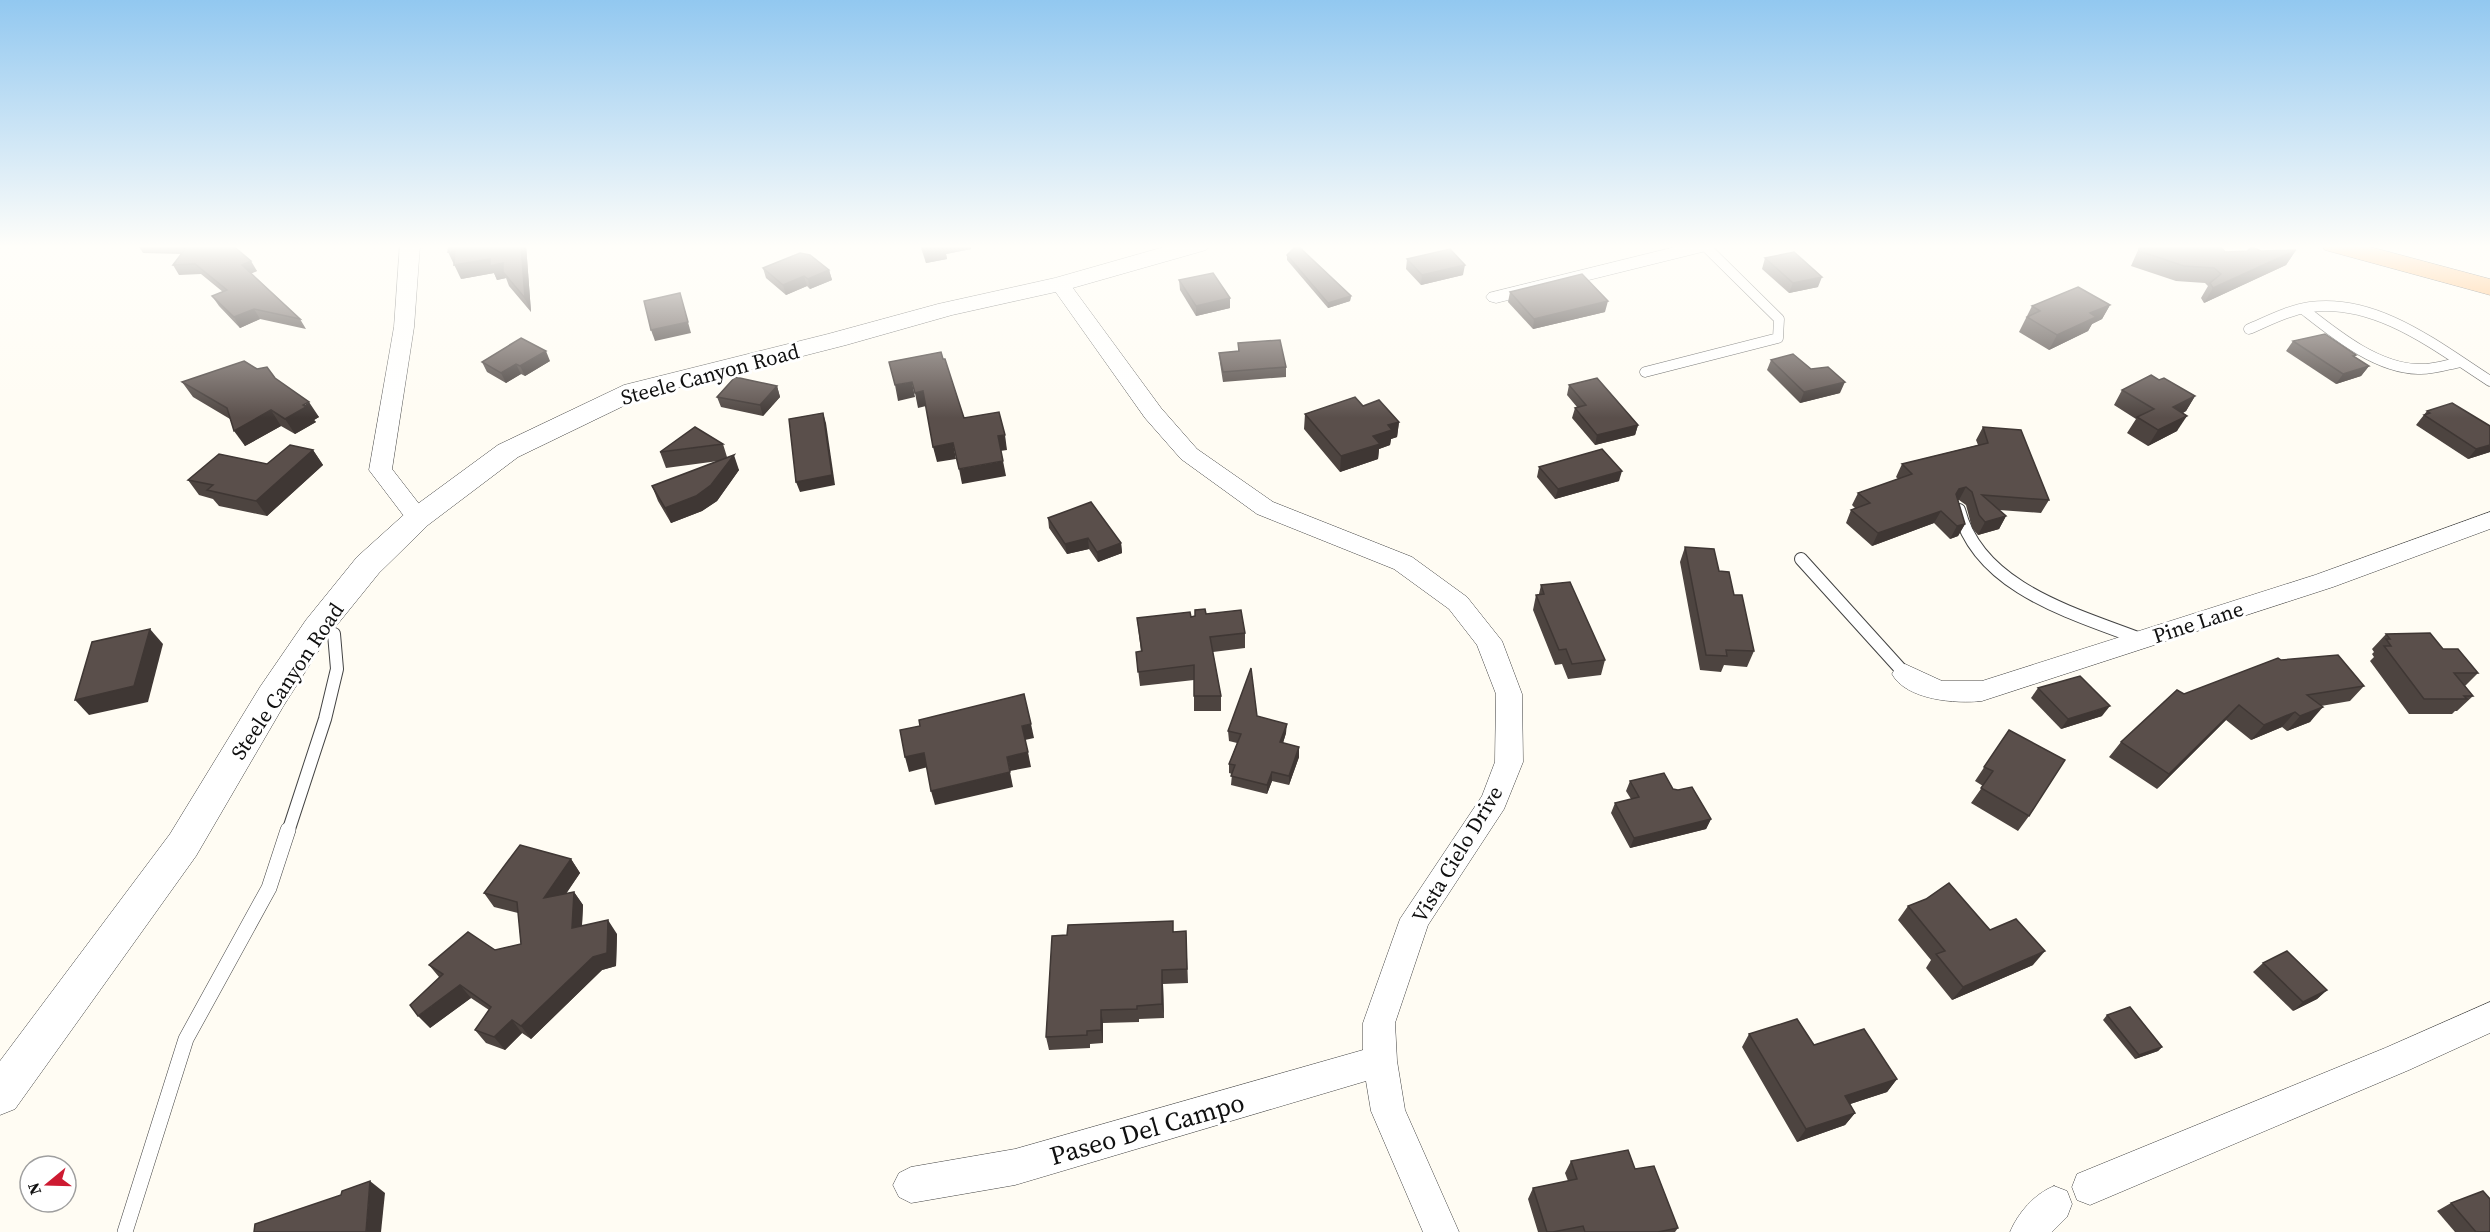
<svg xmlns="http://www.w3.org/2000/svg" width="2490" height="1232" font-family="'Source Serif 4',serif">
<style>
.lines{fill:none;stroke-linecap:round;stroke-linejoin:round}
.service-far2-casing{stroke:#434343;stroke-width:11}
.service-far1-casing{stroke:#434343;stroke-width:14}
.service-casing{stroke:#434343;stroke-width:16}
.minor-casing{stroke:#434343;stroke-width:1}
.tertiary-casing{stroke:#434343;stroke-width:1}
.trunk-casing{stroke:#212121;stroke-width:1}
.service-far2{stroke:#fff;stroke-width:10}
.service-far1{stroke:#fff;stroke-width:12}
.service{stroke:#fff;stroke-width:15}
.minor{fill:#fff;fill-rule:evenodd}
.tertiary{fill:#fff;fill-rule:evenodd}
.trunk{fill:#ffaf5a;fill-rule:evenodd}
.wall{fill:#4d4440}
.shaded-wall{fill:#3f3734}
.building{fill:#5a4f4b;stroke:#3f3734;stroke-width:1.5}
.labels{text-anchor:middle;dominant-baseline:central;stroke-width:6;stroke-linejoin:round;paint-order:stroke}
.street-label{font-size:21px;fill:#101010;stroke:#fff}
.near-street-label{font-size:26px;fill:#101010;stroke:#fff}
</style>
<rect width="100%" height="100%" fill="#fffcf3"/>
<g class="lines">
<defs>
<g id="service-far2">
<path d="M2303,309C2335,334 2376,368 2418,369C2432,370 2446,365 2460,362"/>
<path d="M2249,329C2268,321 2289,310 2310,307C2377,298 2437,347 2490,381"/>
<polyline points="1645,372 1778,338 1779,319 1705,246"/>
</g>
<g id="service-far1">
<path d="M1959,510C1979,589 2076,614 2143,640"/>
<polyline points="1801,559 1905,674"/>
<polyline points="288,832 325,719 337,669 334,634 317,628"/>
</g>
<polyline id="service" points="125,1232 186,1039 269,888 288,830"/>
<g id="minor">
<polygon points="400,245 420,245 414,327 392,469 430,518 426,524 418,526 410,524 369,470 394,327"/>
<polygon points="1683,245 1716,245 1714,249 1496,303 1489,301 1486,297 1489,293"/>
<polygon points="1060,278 1067,280 1161,408 1197,449 1273,502 1412,557 1467,597 1502,641 1522,694 1523,762 1504,809 1428,925 1395,1023 1397,1061 1405,1110 1459,1232 1423,1232 1371,1111 1366,1081 1015,1185 911,1203 899,1197 893,1185 899,1173 911,1167 1015,1149 1363,1050 1363,1023 1400,919 1482,796 1495,762 1496,694 1477,645 1449,609 1394,569 1257,514 1181,459 1145,418 1050,284 1053,280"/>
<path d="M2490,512V529L2333,587L1982,701C1956,704 1906,700 1892,674L1896,667L1905,664L1942,681H1982L2315,575Z"/>
<polygon points="2490,1002 2490,1033 2409,1070 2090,1205 2077,1200 2072,1187 2077,1174 2385,1048"/>
<path d="M2054,1186L2067,1191L2072,1204L2067,1217L2052,1232H2010C2018,1213 2034,1194 2054,1186Z"/>
</g>
<polygon id="tertiary" points="1171,245 1210,245 1206,250 1069,289 952,315 846,345 642,397 518,457 428,525 379,573 328,636 284,705 196,856 15,1109 0,1115 0,1061 170,834 260,687 306,620 357,557 408,511 498,445 624,385 828,334 938,304 1055,278"/>
<polygon id="trunk" points="2322,245 2363,245 2490,279 2490,295 2325,250"/>
</defs>
<!-- service-far2 casing -->
<use href="#service-far2" class="service-far2-casing"/>
<!-- service-far1 casing -->
<use href="#service-far1" class="service-far1-casing"/>
<!-- service casing -->
<use href="#service" class="service-casing"/>
<!-- minor casing -->
<use href="#minor" class="minor-casing"/>
<!-- tertiary casing -->
<use href="#tertiary" class="tertiary-casing"/>
<!-- trunk casing -->
<use href="#trunk" class="trunk-casing"/>
<!-- service-far2 -->
<use href="#service-far2" class="service-far2"/>
<!-- service-far1 -->
<use href="#service-far1" class="service-far1"/>
<!-- service -->
<use href="#service" class="service"/>
<!-- minor -->
<use href="#minor" class="minor"/>
<!-- tertiary -->
<use href="#tertiary" class="tertiary"/>
<!-- trunk -->
<use href="#trunk" class="trunk"/>
</g>
<!-- wall -->
<g class="wall">
<polygon points="138,245 232,245 257,271 251,273 300,319 306,329 260,319 240,328 219,306 212,296 223,292 201,274 179,275 173,265 181,254 143,253"/>
<polygon points="526,245 531,312 509,286 506,278 497,280 494,273 461,279"/>
<polygon points="920,245 970,245 971,249 946,254 947,259 926,263"/>
<polygon points="2139,248 2225,252 2296,250 2286,265 2204,303 2201,298 2208,286 2205,283 2176,281 2131,266"/>
<polygon points="1287,255 1351,296 1350,301 1328,308 1287,260"/>
<polygon points="1765,258 1818,287 1789,293 1762,269"/>
<polygon points="1407,259 1463,275 1421,285 1406,269"/>
<polygon points="763,268 829,270 832,280 810,289 807,286 786,295 766,278"/>
<polygon points="1179,280 1230,298 1230,308 1196,316 1180,290"/>
<polygon points="1510,292 1605,312 1533,329 1508,302"/>
<polygon points="2110,305 2102,319 2092,324 2088,331 2049,350 2019,332 2032,306"/>
<polygon points="2293,341 2355,357 2369,366 2361,376 2336,384 2286,351"/>
<polygon points="1238,343 1286,367 1286,377 1223,382 1220,363 1219,353 1238,351"/>
<polygon points="1771,360 1811,369 1840,393 1800,403 1767,370"/>
<polygon points="550,361 525,376 521,374 506,383 487,372 482,362"/>
<polygon points="257,369 275,378 319,417 314,420 316,422 295,434 281,426 245,446 230,419 193,397 182,382"/>
<polygon points="2159,380 2195,396 2186,411 2183,413 2177,431 2148,446 2127,433 2136,419 2114,405 2122,390"/>
<polygon points="1569,385 1638,425 1635,435 1595,445 1572,418 1575,408 1577,407 1567,395"/>
<polygon points="777,386 780,397 763,416 721,407 717,397"/>
<polygon points="1363,406 1399,422 1397,437 1391,439 1390,445 1379,449 1378,459 1340,472 1304,429 1305,414"/>
<polygon points="2427,411 2490,452 2468,459 2416,425"/>
<polygon points="1983,427 2049,500 2041,513 1999,510 2006,516 1999,529 1978,535 1972,528 1966,505 1959,500 1958,500 1965,524 1958,536 1950,539 1934,523 1872,546 1846,523 1851,510 1855,508 1852,505 1858,493 1898,479 1896,477 1902,464 1978,445 1976,440"/>
<polygon points="723,444 727,457 739,470 717,501 702,511 671,523 658,501 652,486 718,461 666,468 660,452"/>
<polygon points="313,450 323,465 267,516 219,506 213,499 199,495 188,480 267,464"/>
<polygon points="1539,467 1619,481 1555,499 1537,477"/>
<polygon points="1048,518 1121,543 1122,553 1098,562 1089,549 1067,554 1049,528"/>
<polygon points="1685,547 1719,571 1734,595 1754,651 1747,667 1724,665 1721,672 1700,670 1680,562"/>
<polygon points="1541,585 1605,660 1601,675 1568,679 1562,664 1555,665 1533,610 1536,595 1539,594"/>
<polygon points="1206,614 1245,633 1245,648 1213,652 1221,696 1221,711 1194,711 1194,680 1140,686 1136,652 1141,652 1137,618 1191,617"/>
<polygon points="2386,634 2443,649 2478,673 2465,686 2473,696 2457,711 2455,711 2452,714 2409,714 2370,661 2374,657 2372,654 2374,652 2372,649"/>
<polygon points="2281,660 2364,686 2350,701 2321,706 2310,722 2287,731 2282,727 2251,740 2226,720 2157,789 2109,757 2121,742 2184,694"/>
<polygon points="2038,688 2102,716 2061,729 2031,698"/>
<polygon points="1257,716 1286,733 1283,743 1299,757 1289,785 1272,781 1267,794 1231,785 1232,774 1229,773 1229,764 1237,743 1229,741 1228,731"/>
<polygon points="2009,730 2029,816 2018,831 1971,803 1983,786 1975,781"/>
<polygon points="1630,781 1673,789 1711,819 1706,829 1630,848 1611,813 1615,803 1631,799 1626,791"/>
<polygon points="571,859 580,873 566,894 574,892 583,905 582,926 617,934 616,966 602,970 531,1039 522,1033 505,1050 486,1043 475,1030 489,1010 471,998 430,1028 439,977 429,965 521,944 518,913 494,907 484,893"/>
<polygon points="1908,906 1990,930 2033,965 1952,1000 1926,968 1931,960 1898,920"/>
<polygon points="1186,931 1188,983 1163,984 1164,1018 1139,1019 1139,1022 1103,1023 1103,1043 1090,1044 1090,1048 1049,1050 1046,1037 1174,932"/>
<polygon points="2263,963 2327,990 2317,999 2293,1011 2253,972"/>
<polygon points="2107,1015 2162,1047 2158,1051 2135,1059 2103,1020"/>
<polygon points="1749,1034 1814,1045 1897,1079 1887,1092 1850,1104 1855,1113 1845,1125 1797,1142 1742,1047"/>
<polygon points="1571,1161 1635,1169 1678,1228 1675,1232 1538,1232 1528,1199 1533,1188 1568,1181 1565,1173"/>
<polygon points="2451,1203 2490,1232 2455,1232 2437,1211"/>
</g>
<!-- shaded-wall -->
<g class="shaded-wall">
<polygon points="521,245 526,245 531,312 525,298"/>
<polygon points="939,245 970,245 971,249 946,254 947,259 926,263 923,248"/>
<polygon points="2296,250 2286,265 2204,303 2213,288"/>
<polygon points="455,251 490,259 503,263 503,272 506,278 497,280 494,273 461,279 448,252"/>
<polygon points="251,261 257,271 248,275 242,265"/>
<polygon points="1465,265 1463,275 1421,285 1422,275"/>
<polygon points="829,270 832,280 810,289 808,279"/>
<polygon points="804,276 807,286 786,295 783,285"/>
<polygon points="1822,277 1818,287 1789,293 1793,283"/>
<polygon points="680,293 691,333 655,341 651,330"/>
<polygon points="1351,296 1350,301 1328,308 1328,303"/>
<polygon points="1230,298 1230,308 1196,316 1196,306"/>
<polygon points="1608,301 1605,312 1533,329 1534,319"/>
<polygon points="2110,305 2102,319 2092,324 2088,331 2049,350 2057,335 2090,313"/>
<polygon points="254,309 260,319 240,328 234,317"/>
<polygon points="546,351 550,361 525,376 520,366"/>
<polygon points="516,364 521,374 506,383 501,373"/>
<polygon points="2369,366 2361,376 2336,384 2343,374"/>
<polygon points="912,382 915,397 898,401 895,385"/>
<polygon points="1845,382 1840,393 1800,403 1804,392"/>
<polygon points="777,386 780,397 763,416 760,405"/>
<polygon points="923,391 926,406 918,408 915,393"/>
<polygon points="2195,396 2186,411 2164,423 2173,407"/>
<polygon points="309,402 319,417 314,420 316,422 295,434 285,419"/>
<polygon points="271,410 281,426 245,446 234,431"/>
<polygon points="823,413 826,423 835,485 800,492 796,482"/>
<polygon points="2187,416 2177,431 2148,446 2158,430"/>
<polygon points="1399,422 1397,437 1391,439 1390,445 1379,449 1378,459 1340,472 1341,456 1388,425"/>
<polygon points="1638,425 1635,435 1595,445 1597,435"/>
<polygon points="1005,435 1007,450 1000,451 998,436"/>
<polygon points="953,443 956,459 937,462 933,447"/>
<polygon points="2490,445 2490,452 2468,459 2476,449"/>
<polygon points="313,450 323,465 267,516 256,501"/>
<polygon points="734,455 739,470 717,501 702,511 671,523 665,508"/>
<polygon points="1003,461 1006,476 962,484 959,469"/>
<polygon points="1622,471 1619,481 1555,499 1558,489"/>
<polygon points="1966,487 1959,500 1952,502 1959,489"/>
<polygon points="1941,511 1934,523 1872,546 1878,533"/>
<polygon points="2006,516 1999,529 1978,535 1985,522"/>
<polygon points="1965,524 1958,536 1950,539 1957,526"/>
<polygon points="1088,538 1089,549 1067,554 1065,544"/>
<polygon points="1121,543 1122,553 1098,562 1097,552"/>
<polygon points="150,629 163,644 148,702 89,715 75,700"/>
<polygon points="2239,705 2226,720 2157,789 2169,774"/>
<polygon points="2110,706 2102,716 2061,729 2068,719"/>
<polygon points="2323,707 2310,722 2287,731 2300,716"/>
<polygon points="2295,712 2282,727 2251,740 2264,725"/>
<polygon points="1031,724 1034,738 1025,740 1022,726"/>
<polygon points="1287,724 1286,733 1280,752 1280,742"/>
<polygon points="1299,747 1299,757 1289,785 1289,776"/>
<polygon points="1028,752 1031,767 1010,771 1007,757"/>
<polygon points="924,753 928,767 909,772 905,757"/>
<polygon points="1010,772 1013,787 935,805 931,791"/>
<polygon points="1272,772 1272,781 1267,794 1267,785"/>
<polygon points="1711,819 1706,829 1630,848 1634,838"/>
<polygon points="571,859 580,873 553,912 544,898"/>
<polygon points="574,892 583,905 581,941 572,928"/>
<polygon points="608,920 617,934 616,966 602,970 531,1039 521,1026"/>
<polygon points="2045,951 2033,965 1952,1000 1963,987"/>
<polygon points="1162,970 1163,984 1164,1018 1162,1004"/>
<polygon points="460,985 471,998 430,1028 418,1016"/>
<polygon points="2327,990 2317,999 2293,1011 2303,1002"/>
<polygon points="1101,1010 1103,1023 1103,1043 1101,1030"/>
<polygon points="512,1020 522,1033 505,1050 494,1037"/>
<polygon points="2162,1047 2158,1051 2135,1059 2139,1055"/>
<polygon points="1897,1079 1887,1092 1835,1109 1845,1096"/>
<polygon points="1855,1113 1845,1125 1797,1142 1806,1129"/>
<polygon points="370,1181 385,1193 381,1232 366,1232"/>
</g>
<!-- building -->
<g class="building">
<polygon points="188,245 232,245 251,261 242,265 300,319 254,309 234,317 212,296 227,290 195,264 173,265"/>
<polygon points="449,245 521,245 525,298 503,272 503,263 490,266 490,259 454,265 455,251 448,252"/>
<polygon points="922,245 939,245 923,248"/>
<polygon points="1297,245 1351,296 1328,303 1287,255"/>
<polygon points="2221,247 2225,252 2247,251 2252,247 2261,251 2296,250 2213,288 2210,283 2221,274 2214,268 2184,266 2139,251 2139,248"/>
<polygon points="1450,249 1465,265 1422,275 1407,259"/>
<polygon points="1794,252 1822,277 1793,283 1765,258"/>
<polygon points="800,253 810,255 829,270 808,279 804,276 783,285 763,268"/>
<polygon points="1213,273 1230,298 1196,306 1179,280"/>
<polygon points="1582,274 1608,301 1534,319 1510,292"/>
<polygon points="2078,287 2110,305 2090,313 2096,317 2057,335 2027,317 2040,311 2032,306"/>
<polygon points="680,293 688,322 651,330 644,301"/>
<polygon points="2325,334 2356,355 2353,356 2369,366 2343,374 2293,341"/>
<polygon points="521,338 546,351 520,366 516,364 501,373 482,362"/>
<polygon points="1280,340 1286,367 1223,372 1219,353 1239,351 1238,343"/>
<polygon points="941,352 943,359 945,359 964,418 999,412 1005,435 998,436 1003,461 959,469 953,443 933,447 923,391 915,393 912,382 895,385 889,362"/>
<polygon points="1793,354 1811,369 1828,367 1845,382 1804,392 1771,360"/>
<polygon points="244,361 257,369 267,367 275,378 309,402 303,405 306,407 285,419 271,410 234,431 227,408 182,382"/>
<polygon points="2151,375 2159,380 2164,378 2195,396 2173,407 2187,416 2158,430 2137,417 2154,409 2122,390"/>
<polygon points="735,377 777,386 760,405 717,397"/>
<polygon points="1597,378 1638,425 1597,435 1575,408 1586,405 1569,385"/>
<polygon points="1355,397 1363,406 1379,400 1399,422 1388,425 1392,430 1373,436 1380,444 1341,456 1305,414"/>
<polygon points="2452,403 2490,426 2490,445 2476,449 2424,415 2430,413 2427,411"/>
<polygon points="823,413 832,475 796,482 789,419"/>
<polygon points="695,427 723,444 660,452"/>
<polygon points="1983,427 2021,430 2049,500 1982,495 2006,516 1985,522 1979,515 1972,492 1966,487 1959,489 1956,494 1965,524 1957,526 1941,511 1878,533 1851,510 1870,503 1858,493 1912,474 1902,464 1988,443"/>
<polygon points="290,445 313,450 256,501 207,490 213,485 188,480 219,454 267,464"/>
<polygon points="1602,449 1622,471 1558,489 1539,467"/>
<polygon points="734,455 711,485 696,496 665,508 652,486"/>
<polygon points="1091,502 1121,543 1097,552 1088,538 1065,544 1048,518"/>
<polygon points="1685,547 1714,549 1719,571 1729,572 1734,595 1742,595 1754,651 1726,650 1727,656 1706,655"/>
<polygon points="1570,582 1605,660 1572,664 1566,649 1559,650 1536,595 1544,594 1541,585"/>
<polygon points="1205,609 1206,614 1241,610 1245,633 1210,637 1221,696 1194,696 1194,665 1138,672 1136,652 1142,651 1137,618 1190,612 1191,617 1195,616 1195,610"/>
<polygon points="150,629 134,686 75,700 92,642"/>
<polygon points="2430,633 2443,649 2458,649 2478,673 2454,673 2473,696 2464,696 2467,699 2424,699 2384,646 2391,646 2386,639 2390,639 2386,634"/>
<polygon points="2338,655 2364,686 2307,695 2323,707 2300,716 2295,712 2264,725 2239,705 2169,774 2121,742 2177,690 2184,694 2278,658 2281,660"/>
<polygon points="1251,668 1257,716 1287,724 1280,742 1299,747 1289,776 1272,772 1267,785 1231,776 1235,765 1229,764 1241,734 1228,731"/>
<polygon points="2080,676 2110,706 2068,719 2038,688"/>
<polygon points="1024,694 1031,724 1022,726 1028,752 1007,757 1010,772 931,791 924,753 905,757 900,730 920,726 919,720"/>
<polygon points="2009,730 2065,760 2029,816 1981,788 1993,771 1984,767"/>
<polygon points="1664,773 1673,789 1678,790 1692,787 1711,819 1634,838 1615,803 1639,797 1630,781"/>
<polygon points="520,845 571,859 544,898 574,892 572,928 608,920 607,953 593,957 521,1026 512,1020 494,1037 475,1030 491,1007 460,985 418,1016 410,1005 443,974 429,965 468,932 495,950 521,944 517,902 484,893"/>
<polygon points="1949,883 1990,930 2016,919 2045,951 1963,987 1936,954 1945,951 1908,906 1926,899"/>
<polygon points="1173,921 1173,932 1186,931 1187,969 1162,970 1162,1004 1137,1006 1137,1009 1101,1010 1101,1030 1087,1031 1087,1035 1046,1037 1052,936 1067,935 1068,925"/>
<polygon points="2287,951 2327,990 2303,1002 2263,963"/>
<polygon points="2130,1007 2162,1047 2139,1055 2107,1015"/>
<polygon points="1797,1019 1814,1045 1864,1029 1897,1079 1845,1096 1855,1113 1806,1129 1749,1034"/>
<polygon points="1628,1150 1635,1169 1654,1166 1678,1228 1658,1232 1585,1232 1583,1226 1553,1232 1547,1232 1533,1188 1577,1179 1571,1161"/>
<polygon points="370,1181 366,1232 254,1232 255,1224 341,1195 342,1191"/>
<polygon points="2483,1191 2490,1199 2490,1232 2476,1232 2451,1203"/>
</g>
<!-- sky -->
<linearGradient id="sky" x2="0" y2="1"><stop stop-color="#92c8f0"/><stop offset="0.59" stop-color="#fffefa"/><stop offset="1" stop-color="#fffefa" stop-opacity="0"/></linearGradient>
<rect width="2490" height="418" fill="url(#sky)"/>
<g class="labels">
<!-- street labels -->
<g class="street-label">
<text transform="translate(710 374) rotate(-15)">Steele Canyon Road</text>
<text transform="translate(2198 622) rotate(-18)">Pine Lane</text>
<text transform="translate(287 681) rotate(-56)">Steele Canyon Road</text>
<text transform="translate(1457 854) rotate(-59)">Vista Cielo Drive</text>
</g>
<!-- near-street labels -->
<g class="near-street-label">
<text transform="translate(1147 1129) rotate(-16)">Paseo Del Campo</text>
</g>
</g>
<!-- north arrow -->
<g transform="translate(48 1184) rotate(251)"><circle r="28" fill="#ffffff" stroke="#9f9f9f" stroke-width="1.5"/>
<path d="M0-4.5L10 22L0 15L-10 22Z" fill="#cd1a31"/>
<text y="-9" font-size="16" font-weight="bold" text-anchor="middle" fill="#101010">N</text>
</g>
</svg>
